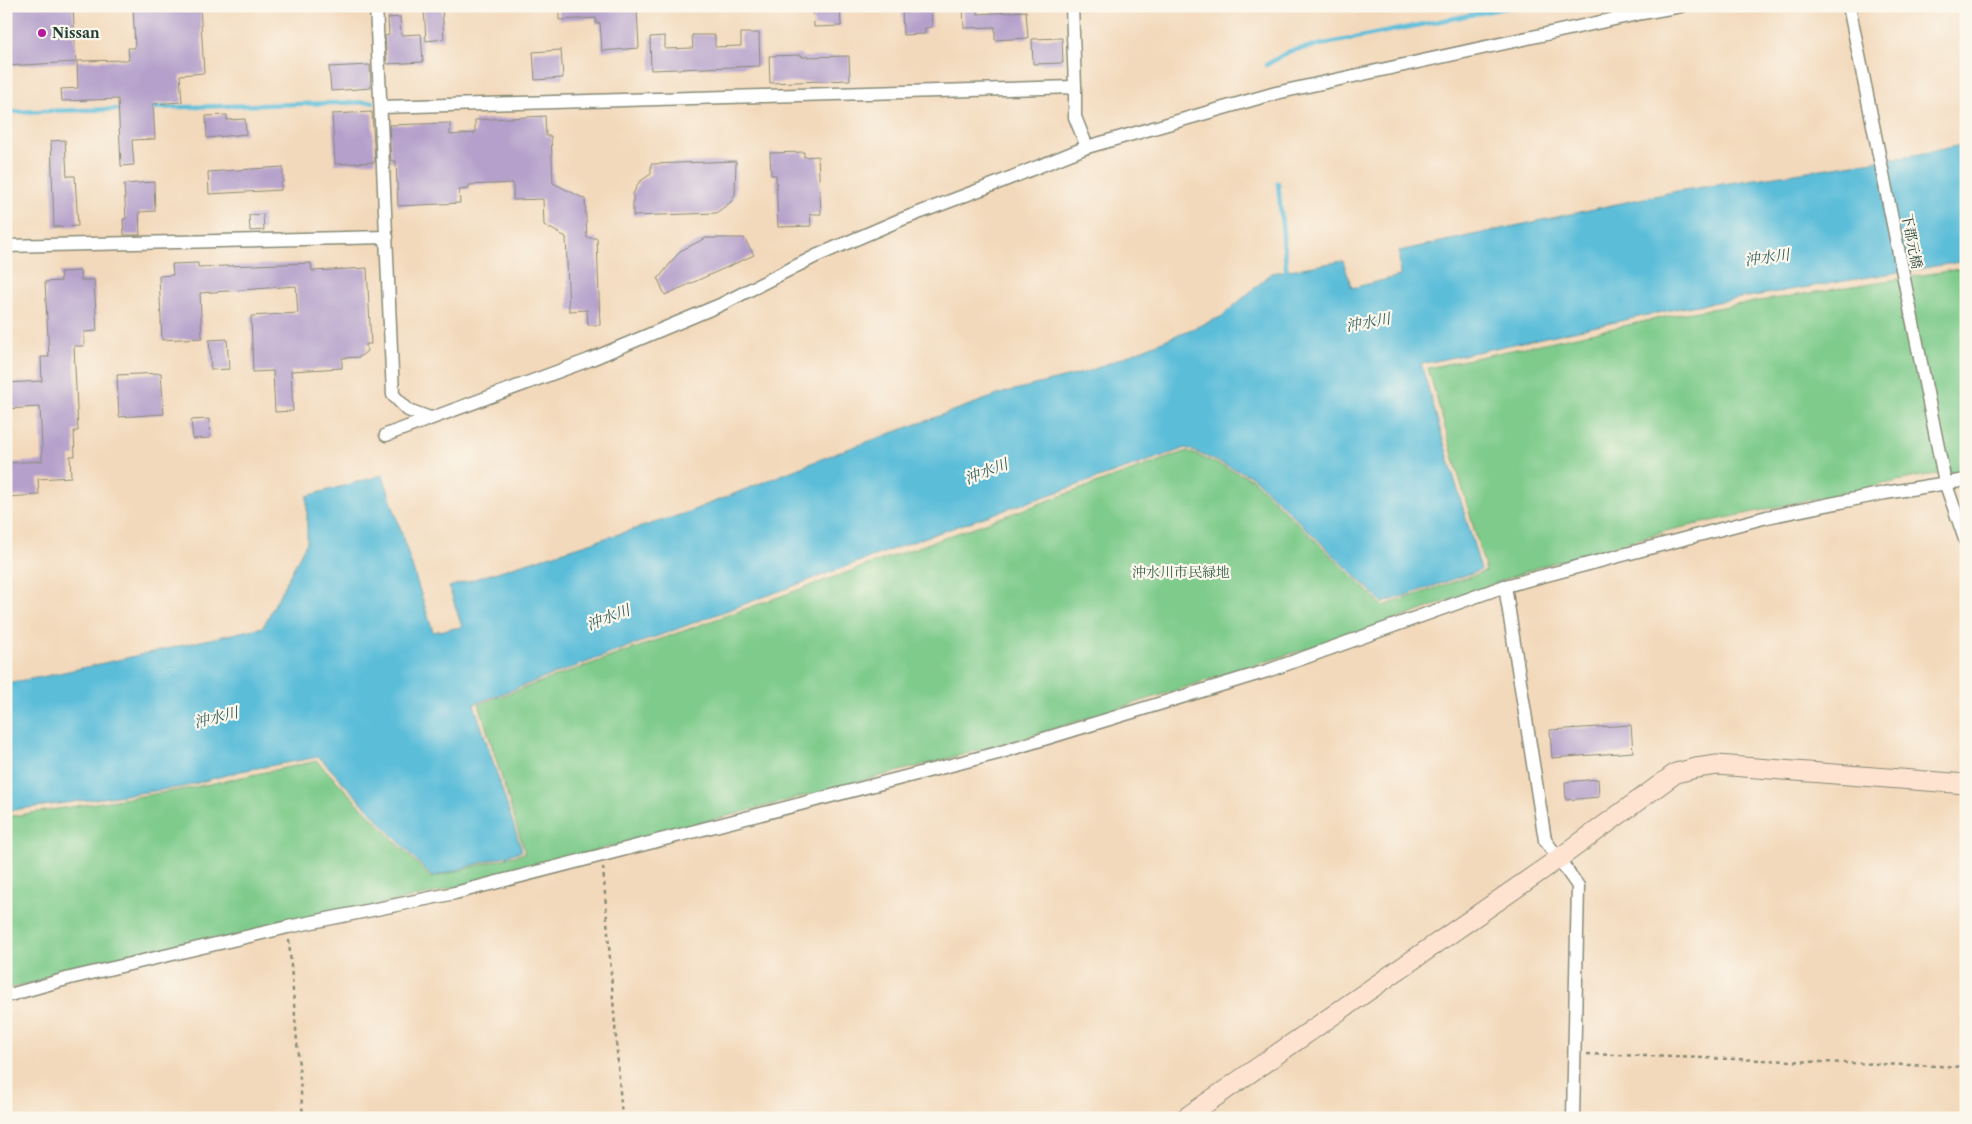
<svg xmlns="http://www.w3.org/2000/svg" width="1972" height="1124" font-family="'Libre Caslon Text','Noto Serif JP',serif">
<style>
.green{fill:#7ecb8b;stroke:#4e8460}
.water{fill:#5bbdd9;stroke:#3d7d86}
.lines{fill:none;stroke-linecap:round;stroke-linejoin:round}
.stream{stroke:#5bbdd9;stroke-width:4.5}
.building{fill:#b5a0cb}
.street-casing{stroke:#898b78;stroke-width:15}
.secondary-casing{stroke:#898b78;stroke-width:21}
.path{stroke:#898b78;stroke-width:2.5;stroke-dasharray:4 4;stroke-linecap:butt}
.street{stroke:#fff;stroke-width:12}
.secondary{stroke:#fee3d1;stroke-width:19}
.poi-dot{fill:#b5179e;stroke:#fbf7ec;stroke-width:2}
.labels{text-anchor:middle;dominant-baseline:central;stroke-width:4.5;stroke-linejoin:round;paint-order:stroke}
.poi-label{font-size:14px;font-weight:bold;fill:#1f3d34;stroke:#fbf7ec;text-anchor:start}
.street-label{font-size:14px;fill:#1f3d34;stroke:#fbf7ec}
.park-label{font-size:14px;fill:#37604a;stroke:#fbf7ec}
.water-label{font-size:15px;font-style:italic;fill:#2e5d5d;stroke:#fbf7ec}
</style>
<rect width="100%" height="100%" fill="#fbf7ec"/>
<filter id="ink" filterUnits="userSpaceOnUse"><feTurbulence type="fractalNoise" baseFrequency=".02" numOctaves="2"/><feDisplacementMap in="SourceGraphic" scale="10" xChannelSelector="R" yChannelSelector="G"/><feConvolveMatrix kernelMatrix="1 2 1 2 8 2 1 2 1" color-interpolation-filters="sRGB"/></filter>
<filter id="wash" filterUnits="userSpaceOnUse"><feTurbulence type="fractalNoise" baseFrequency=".0096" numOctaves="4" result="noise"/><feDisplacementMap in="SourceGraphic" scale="20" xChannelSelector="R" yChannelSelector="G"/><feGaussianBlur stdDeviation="1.12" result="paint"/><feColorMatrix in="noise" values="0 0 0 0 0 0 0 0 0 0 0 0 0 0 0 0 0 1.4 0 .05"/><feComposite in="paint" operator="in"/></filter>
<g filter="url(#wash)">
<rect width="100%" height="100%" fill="#f3d9bb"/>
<!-- green -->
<polygon class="green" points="1966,268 1966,471 1921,476 1670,530 1539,567 1385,624 1022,739 430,894 285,924 6,989 6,817 186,789 317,761 431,878 525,853 479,704 1187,451 1252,479 1383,606 1486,571 1428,368 1679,314"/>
<!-- water -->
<polygon class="water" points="1966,144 1966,261 1680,308 1421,364 1481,570 1383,603 1253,477 1186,448 923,538 474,704 522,851 432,877 319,757 241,771 183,787 6,811 6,683 42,677 263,627 307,542 307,496 383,475 433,632 462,627 449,587 686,513 839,452 1006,392 1087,372 1221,317 1272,273 1343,261 1352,288 1400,276 1399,251 1677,191 1920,154"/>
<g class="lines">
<!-- stream -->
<g class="stream">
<polyline points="1266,65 1290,51 1515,6"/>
<polyline points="149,108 373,102"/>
<polyline points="6,112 124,109"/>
<polyline points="1278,183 1287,277"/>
</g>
</g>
<g id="blocks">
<!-- building -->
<g class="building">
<polygon points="6,6 73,6 76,62 6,66"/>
<polygon points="133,6 200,6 204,73 180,75 182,102 153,104 155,139 132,140 134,165 121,166 118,99 62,101 61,89 78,88 77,61 129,60 128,48 135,48"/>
<polygon points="442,6 444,39 426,41 424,8"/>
<polygon points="559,6 629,6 629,9 637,8 639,48 602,51 600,23 596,24 596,18 559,20"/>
<polygon points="813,6 840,6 841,26 814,27"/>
<polygon points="902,6 931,6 932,27 925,28 925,34 903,35"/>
<polygon points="963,6 978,6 978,14 1026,11 1028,38 995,40 995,27 964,28"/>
<polygon points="400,17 401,35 421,34 423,62 387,64 385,36 389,35 388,18"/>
<polygon points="741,33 759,33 760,66 651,70 650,37 665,36 665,49 693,48 692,35 715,35 715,47 741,46"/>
<polygon points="1062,38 1063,63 1033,64 1032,39"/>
<polygon points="561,50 563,78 535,80 533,52"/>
<polygon points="802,55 802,57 849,56 850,80 770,83 769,56"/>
<polygon points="370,65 371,88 331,91 329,67"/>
<polygon points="372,112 375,162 335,164 332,114"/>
<polygon points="227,115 227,120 245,119 246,134 207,138 206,116"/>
<polygon points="545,116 546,136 551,136 553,183 585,199 587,238 597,238 600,325 588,325 587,310 569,311 566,237 544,225 543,199 513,200 513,183 469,185 469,189 459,190 460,203 398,206 396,161 391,161 389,125 450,123 450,135 475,133 475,120"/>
<polygon points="65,140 67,176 75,176 78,226 54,227 51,141"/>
<polygon points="804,152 804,157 818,156 821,214 810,214 811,226 778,227 776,175 771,175 770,153"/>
<polygon points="736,161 735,194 731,202 716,213 633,216 633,194 639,182 651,174 651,164"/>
<polygon points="283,167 283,182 281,183 281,190 209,194 208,172"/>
<polygon points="154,182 155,211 139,212 140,235 124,235 123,219 126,219 124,184"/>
<polygon points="263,214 264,230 250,231 249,215"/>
<polygon points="706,238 744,238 754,255 665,295 658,279 680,251"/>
<polygon points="198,263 198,267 311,263 312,271 367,268 371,344 366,344 367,351 360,357 342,358 342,368 291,371 293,411 275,412 273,371 253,372 251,316 298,313 296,286 200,293 202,338 162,340 159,276 173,275 172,264"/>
<polygon points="80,271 81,280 94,280 97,331 84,332 84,346 74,346 78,431 74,431 75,456 70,456 71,477 38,479 39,495 6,497 6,463 42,461 42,446 40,407 6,409 6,383 42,381 41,357 49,357 45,282 61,281 60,272"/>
<polygon points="227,339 229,369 211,370 209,340"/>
<polygon points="161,373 164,414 119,417 117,375"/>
<polygon points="209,419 210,438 193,439 191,420"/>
<polygon points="1631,725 1633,752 1552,758 1550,730"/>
<polygon points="1598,779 1599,797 1566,800 1565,782"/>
</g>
</g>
</g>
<g filter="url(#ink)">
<use href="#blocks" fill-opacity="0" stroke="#898b78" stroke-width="1"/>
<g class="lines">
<defs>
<g id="street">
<polyline points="376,6 393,395 408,410 430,418"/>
<polyline points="1072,6 1075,87"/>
<polyline points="1849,6 1945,482 1966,542"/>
<polyline points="381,107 1075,87 1075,117 1087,147"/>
<polyline points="6,246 387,237"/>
<polyline points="386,435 589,360 720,305 816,256 900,220 995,184 1087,147 1276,93 1642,13 1681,6"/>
<polyline points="1505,586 1545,840 1578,886 1573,1118"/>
<polyline points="6,996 70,978 288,927 455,893 998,753 1267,671 1505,586 1767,517 1885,493 1966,480"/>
</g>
<polyline id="secondary" points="1185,1118 1558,859 1676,773 1696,768 1717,765 1966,784"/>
</defs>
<!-- street casing -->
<use href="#street" class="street-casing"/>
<!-- secondary casing -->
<use href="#secondary" class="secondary-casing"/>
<!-- path -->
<g class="path">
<polyline points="603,867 622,1118"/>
<polyline points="289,940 303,1118"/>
<polyline points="1587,1054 1966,1067"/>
</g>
<!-- street -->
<use href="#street" class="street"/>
<!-- secondary -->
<use href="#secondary" class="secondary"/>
</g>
</g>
<!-- markers -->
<circle class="poi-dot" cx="42" cy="33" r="5"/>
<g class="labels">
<!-- poi labels -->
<g class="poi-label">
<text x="52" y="33">Nissan</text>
</g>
<!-- street labels -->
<g class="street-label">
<text transform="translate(1912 241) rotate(79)">下郡元橋</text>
</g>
<!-- park labels -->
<g class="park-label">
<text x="1181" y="572">沖水川市民緑地</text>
</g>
<!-- water labels -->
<g class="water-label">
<text transform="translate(1767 257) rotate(-8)">沖水川</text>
<text transform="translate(1368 322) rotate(-10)">沖水川</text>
<text transform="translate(986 471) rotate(-21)">沖水川</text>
<text transform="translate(608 617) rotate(-21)">沖水川</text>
<text transform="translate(216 717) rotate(-14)">沖水川</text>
</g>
</g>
<!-- margin -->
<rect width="1972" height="1124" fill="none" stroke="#fbf7ec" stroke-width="25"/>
</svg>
